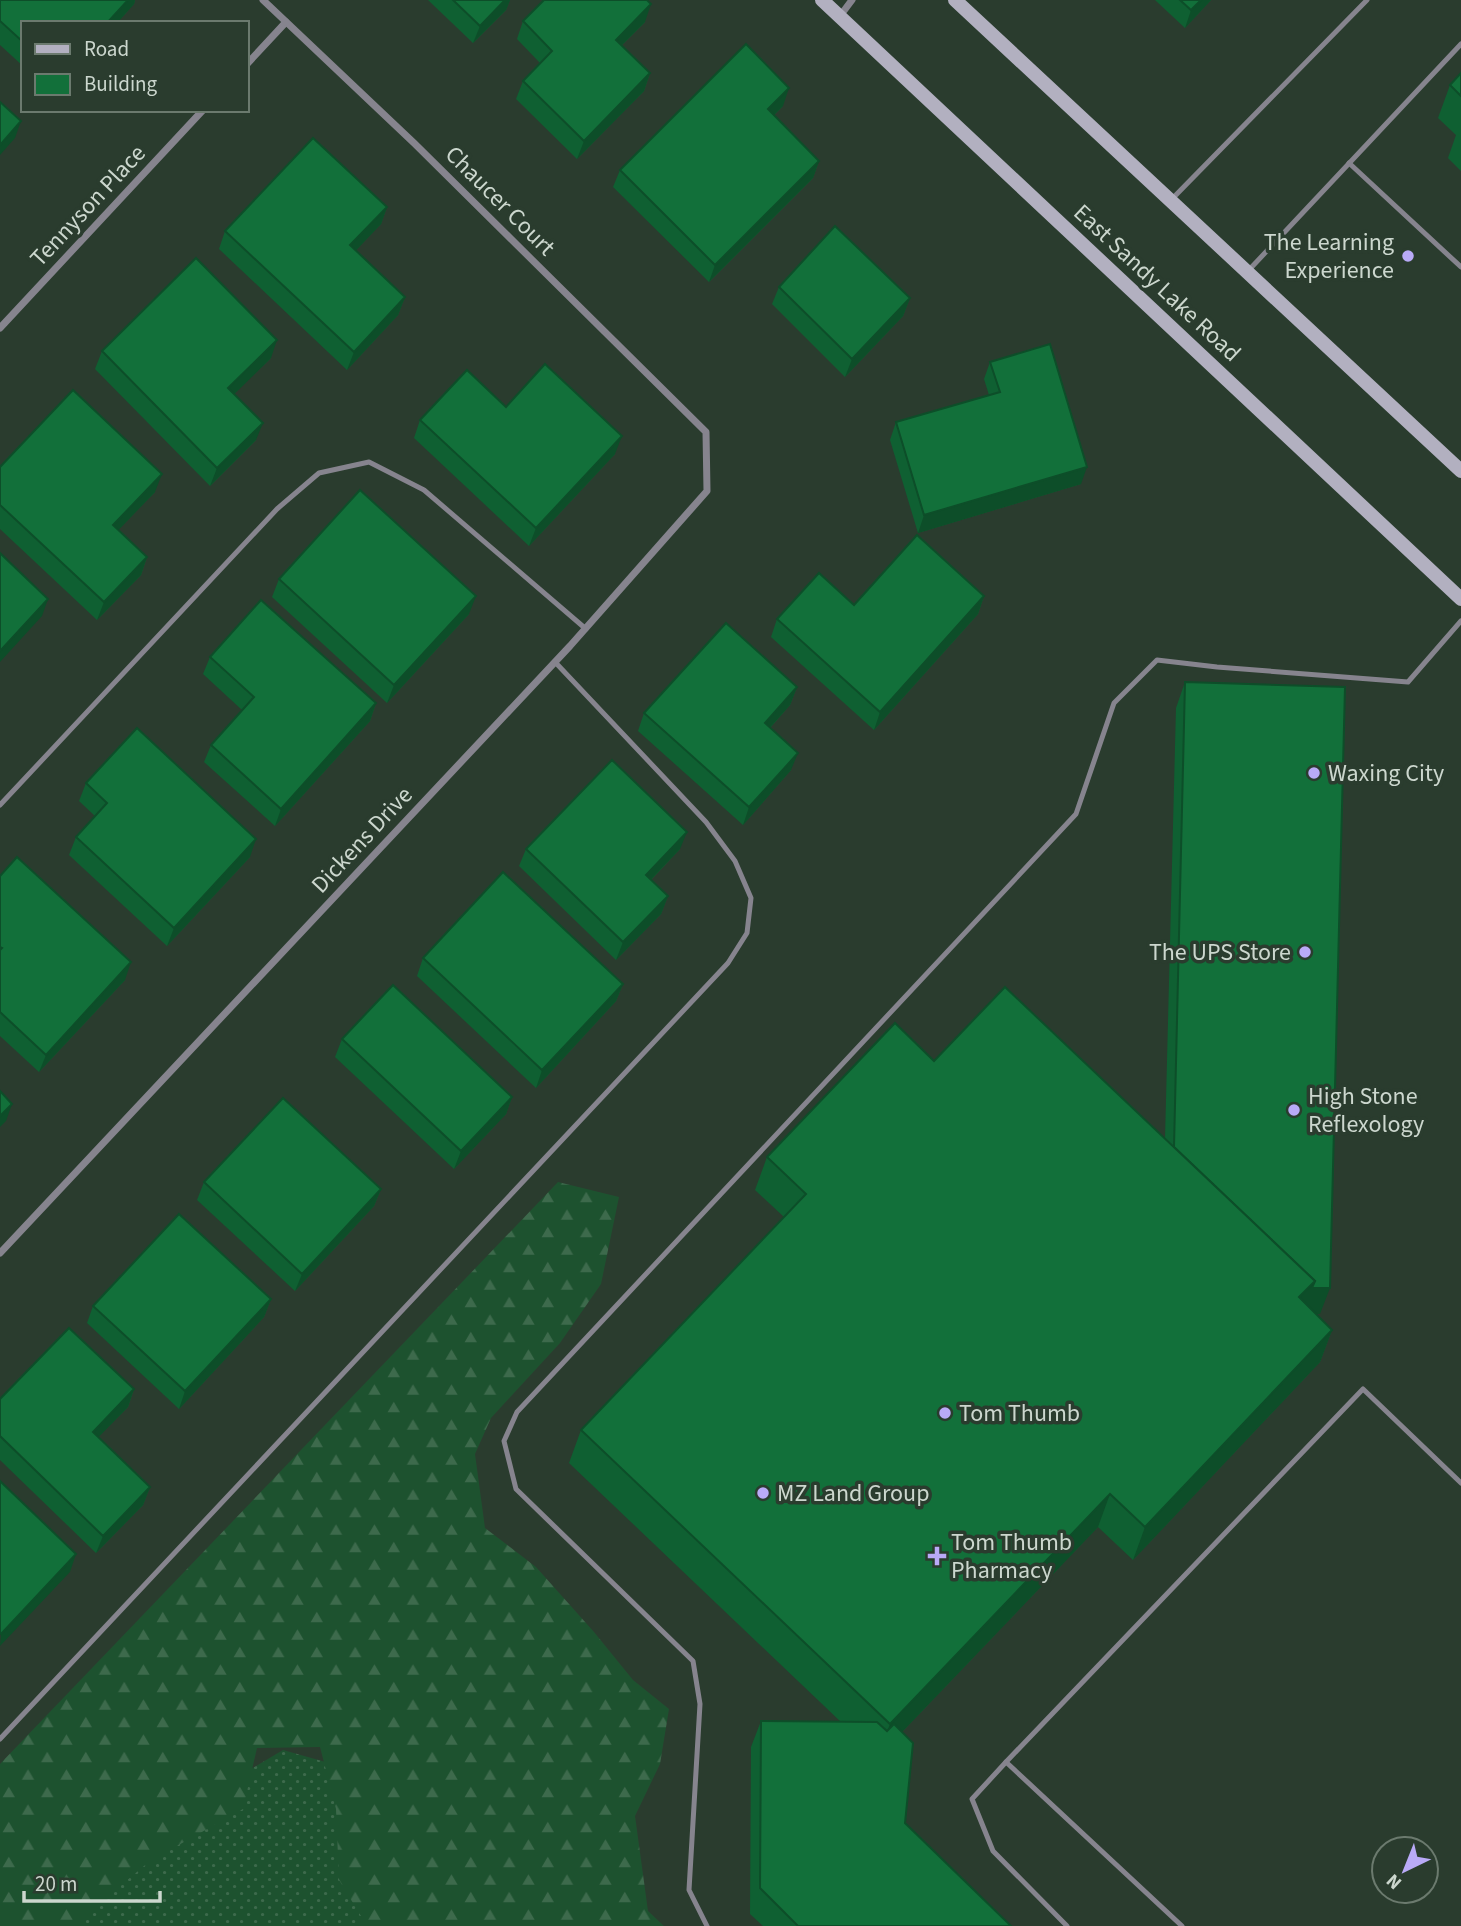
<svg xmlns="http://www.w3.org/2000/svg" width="1461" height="1926" font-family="'Source Sans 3',sans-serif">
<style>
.grass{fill:url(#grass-dots)}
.forest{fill:url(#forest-firs)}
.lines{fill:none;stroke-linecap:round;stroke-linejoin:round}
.lane{stroke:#86848e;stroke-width:5}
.street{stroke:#86848e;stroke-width:7}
.secondary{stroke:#b2b0c0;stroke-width:14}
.wall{fill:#0f6032}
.shaded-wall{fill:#0d4e29}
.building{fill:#12703a;stroke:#0d4e29;stroke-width:2}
.poi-dot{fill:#b9aaf7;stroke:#2a3c2e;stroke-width:2.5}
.labels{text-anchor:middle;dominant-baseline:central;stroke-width:7;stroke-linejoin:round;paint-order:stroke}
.street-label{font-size:24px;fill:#ccd7ce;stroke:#2a3c2e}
.poi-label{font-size:24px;fill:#ccd7ce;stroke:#2a3c2e;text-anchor:start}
</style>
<defs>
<pattern id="grass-dots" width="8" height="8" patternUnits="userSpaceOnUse" patternTransform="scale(1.75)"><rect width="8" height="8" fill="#1d522f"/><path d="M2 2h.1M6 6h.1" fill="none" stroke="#3d6a4c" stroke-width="1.8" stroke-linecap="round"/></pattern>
<pattern id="forest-firs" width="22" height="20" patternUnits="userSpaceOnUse" patternTransform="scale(1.75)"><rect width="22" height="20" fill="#1d522f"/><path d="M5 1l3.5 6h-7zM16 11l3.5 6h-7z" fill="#3d6a4c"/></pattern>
</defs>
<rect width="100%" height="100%" fill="#2a3c2e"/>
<!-- grass -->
<polygon class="grass" points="283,1750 361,1772 428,1926 35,1926 96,1861"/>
<!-- forest -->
<polygon class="forest" points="558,1182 619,1197 601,1284 560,1343 491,1418 475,1454 485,1528 536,1567 594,1632 633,1680 669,1709 660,1764 635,1816 648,1911 664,1926 363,1926 364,1921 339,1880 336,1809 320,1747 257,1748 243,1809 150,1861 101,1902 78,1926 0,1926 0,1764"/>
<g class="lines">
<!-- lane -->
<g class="lane">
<polyline points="1349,163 1461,267"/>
<polyline points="1171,200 1367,0"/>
<polyline points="1248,271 1461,44"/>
<polyline points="0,805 277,509 319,473 369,462 424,490 586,629"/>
<polyline points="0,1739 728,963 747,933 751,898 735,861 706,822 555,662"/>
<polyline points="1006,1762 1182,1926"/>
<polyline points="707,1926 689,1890 700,1704 693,1661 516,1489 504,1441 517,1412 1076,814 1114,703 1157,660 1217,667 1408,682 1461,621"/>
<polyline points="1067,1926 993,1851 972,1799 1006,1762 1363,1389 1461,1483"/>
</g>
<!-- street -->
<g class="street">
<polyline points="840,16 852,0"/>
<polyline points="247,64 286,22"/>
<polyline points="0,328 203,110"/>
<polyline points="0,1253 570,646 707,491 706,432 414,143 263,0"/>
</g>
<!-- secondary -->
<g class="secondary">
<polyline points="822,0 1461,599"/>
<polyline points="955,0 1461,471"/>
</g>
</g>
<!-- wall -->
<g class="wall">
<polygon points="0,0 135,0 134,4 117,23 23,23 23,66 0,45"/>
<polygon points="428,0 510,0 506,10 473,43"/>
<polygon points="1155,0 1211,0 1185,28"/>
<polygon points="523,21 645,22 622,45 650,73 644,91 577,159 516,99 523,81 540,63 517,39"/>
<polygon points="1461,73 1461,171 1448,158 1456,135 1438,118 1450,85"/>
<polygon points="783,106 774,115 819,161 813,178 709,282 613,187 620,170"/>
<polygon points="387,207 381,224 356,250 405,297 398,315 347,370 219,249 225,231"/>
<polygon points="779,287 910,298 903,316 845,377 772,304"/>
<polygon points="102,351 271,358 234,394 256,440 210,486 95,369"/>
<polygon points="990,362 1081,484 918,533 890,440 896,422 989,395 984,379"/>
<polygon points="506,407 615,454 529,546 414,438 420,420"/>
<polygon points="0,467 155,492 118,530 147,557 141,575 97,620 0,529"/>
<polygon points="279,579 469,614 387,703 272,597"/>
<polygon points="984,596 978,614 874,730 771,637 777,619 854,605"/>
<polygon points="210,657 376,703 370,721 275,826 204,762 211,745 242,710 203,674"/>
<polygon points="1185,682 1320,1314 1316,1314 1332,1330 1320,1362 1133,1560 1098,1527 902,1732 905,1823 1011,1926 763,1926 750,1914 751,1747 761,1721 841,1722 569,1463 581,1430 784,1217 755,1190 767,1157 934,1061 1165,1139 1176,708"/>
<polygon points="797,687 790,705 770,728 791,770 743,825 638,731 644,713"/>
<polygon points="86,783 250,857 167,946 69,855 76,837 95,816 79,801"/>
<polygon points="526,849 680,849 651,880 668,896 661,914 616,960 519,866"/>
<polygon points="0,876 125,980 39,1072 0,1036"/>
<polygon points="423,958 623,984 616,1001 536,1088 417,976"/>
<polygon points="342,1039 512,1097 506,1114 454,1169 335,1057"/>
<polygon points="204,1182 381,1189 374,1206 295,1291 197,1200"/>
<polygon points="271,1299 264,1317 179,1409 87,1323 93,1306"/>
<polygon points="134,1389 128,1407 98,1437 150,1487 143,1505 96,1553 0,1460 0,1399"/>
</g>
<!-- shaded-wall -->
<g class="shaded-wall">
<polygon points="128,0 135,0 134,4 117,23 107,23"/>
<polygon points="505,0 510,0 506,10 473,43 480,26"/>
<polygon points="1201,0 1211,0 1185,28 1191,10"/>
<polygon points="651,4 645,22 610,57 616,40"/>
<polygon points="650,73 644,91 577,159 584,141"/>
<polygon points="789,88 783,106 762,127 768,109"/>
<polygon points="21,121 15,138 0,155 0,145"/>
<polygon points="819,161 813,178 709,282 715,265"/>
<polygon points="387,207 381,224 344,263 350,245"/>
<polygon points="405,297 398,315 347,370 354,352"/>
<polygon points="910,298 903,316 845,377 852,359"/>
<polygon points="277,340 271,358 222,406 228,388"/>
<polygon points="263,423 256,440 210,486 217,468"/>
<polygon points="622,436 615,454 529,546 536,528"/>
<polygon points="1087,467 1081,484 918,533 924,515"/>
<polygon points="162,474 155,492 106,543 113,525"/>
<polygon points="147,557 141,575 97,620 104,602"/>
<polygon points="476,596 469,614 387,703 394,685"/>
<polygon points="984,596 978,614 874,730 880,712"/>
<polygon points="48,599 42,616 0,662 0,651"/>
<polygon points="797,687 790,705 758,741 765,723"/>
<polygon points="376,703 370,721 275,826 281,809"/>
<polygon points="798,753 791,770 743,825 749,807"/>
<polygon points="687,832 680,849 639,892 646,875"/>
<polygon points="256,839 250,857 167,946 174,928"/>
<polygon points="668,896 661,914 616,960 623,942"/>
<polygon points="131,962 125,980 39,1072 46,1055"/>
<polygon points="623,984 616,1001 536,1088 542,1070"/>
<polygon points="512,1097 506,1114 454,1169 461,1151"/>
<polygon points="12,1104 6,1121 0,1127 0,1116"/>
<polygon points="381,1189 374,1206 295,1291 302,1274"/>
<polygon points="1315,1281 1330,1288 1320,1314 1303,1314 1299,1297"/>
<polygon points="271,1299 264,1317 179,1409 185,1391"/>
<polygon points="1332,1330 1320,1362 1133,1560 1145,1527"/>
<polygon points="134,1389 128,1407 86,1450 93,1432"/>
<polygon points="150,1487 143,1505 96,1553 103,1536"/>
<polygon points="1110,1494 1098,1527 878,1757 890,1724"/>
<polygon points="76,1554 70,1572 0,1646 1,1634"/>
</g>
<!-- building -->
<g class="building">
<polygon points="0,0 128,0 107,23 23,23 23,42 0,21"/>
<polygon points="453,0 505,0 480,26"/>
<polygon points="544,0 647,0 651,4 616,40 650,73 584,141 523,81 552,51 523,21"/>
<polygon points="1180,0 1201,0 1191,10"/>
<polygon points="746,44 789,88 768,109 819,161 715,265 620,170"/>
<polygon points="1461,73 1461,96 1450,85"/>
<polygon points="0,102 21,121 0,145"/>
<polygon points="313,138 387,207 350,245 405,297 354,352 225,231"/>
<polygon points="835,226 910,298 852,359 779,287"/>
<polygon points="196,258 277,340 228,388 263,423 217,468 102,351"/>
<polygon points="1050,344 1087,467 924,515 896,422 1000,392 990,362"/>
<polygon points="545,364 622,436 536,528 420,420 467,370 506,407"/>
<polygon points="73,390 162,474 113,525 147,557 104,602 0,505 0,467"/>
<polygon points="360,490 476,596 394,685 279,579"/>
<polygon points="917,535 984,596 880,712 777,619 819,573 854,605"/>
<polygon points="0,553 48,599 0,651"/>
<polygon points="261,600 376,703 281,809 211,745 254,697 210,657"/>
<polygon points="726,623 797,687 765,723 798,753 749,807 644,713"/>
<polygon points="1185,682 1345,687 1330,1288 1312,1288 1315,1281 1174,1147"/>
<polygon points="137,728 256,839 174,928 76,837 107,803 86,783"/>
<polygon points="612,760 687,832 646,875 668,896 623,942 526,849"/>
<polygon points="17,857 131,962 46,1055 0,1012 0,950 2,948 0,947 0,876"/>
<polygon points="503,872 623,984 542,1070 423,958"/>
<polygon points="393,985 512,1097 461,1151 342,1039"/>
<polygon points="1005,987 1315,1281 1299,1297 1332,1330 1145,1527 1110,1494 890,1724 581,1430 806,1194 767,1157 895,1023 934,1061"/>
<polygon points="0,1091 12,1104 0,1116"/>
<polygon points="283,1098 381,1189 302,1274 204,1182"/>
<polygon points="179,1214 271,1299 185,1391 93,1306"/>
<polygon points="69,1328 134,1389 93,1432 150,1487 103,1536 0,1436 0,1399"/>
<polygon points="0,1481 76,1554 1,1634 0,1633"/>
<polygon points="761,1721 877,1722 887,1731 894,1724 913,1743 905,1823 1011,1926 798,1926 760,1888"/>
</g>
<!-- markers -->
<g class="poi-dot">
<circle cx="1408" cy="256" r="7"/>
<circle cx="1314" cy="773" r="7"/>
<circle cx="1305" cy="952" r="7"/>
<circle cx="1294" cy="1110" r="7"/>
<circle cx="945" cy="1413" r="7"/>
<circle cx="763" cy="1493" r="7"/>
<path d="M933.5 1545.5h7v7h7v7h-7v7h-7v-7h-7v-7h7z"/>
</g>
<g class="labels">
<!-- street labels -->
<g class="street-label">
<text transform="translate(500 201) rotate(45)">Chaucer Court</text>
<text transform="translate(88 206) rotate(-47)">Tennyson Place</text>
<text transform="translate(1157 283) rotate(43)">East Sandy Lake Road</text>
<text transform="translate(362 840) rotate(-47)">Dickens Drive</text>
</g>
<!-- poi labels -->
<g class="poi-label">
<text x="1394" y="242" text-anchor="end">The Learning<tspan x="1394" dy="28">Experience</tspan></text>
<text x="1328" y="773">Waxing City</text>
<text x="1291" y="952" text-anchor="end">The UPS Store</text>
<text x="1308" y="1096">High Stone<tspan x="1308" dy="28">Reflexology</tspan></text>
<text x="959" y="1413">Tom Thumb</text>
<text x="777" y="1493">MZ Land Group</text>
<text x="951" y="1542">Tom Thumb<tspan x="951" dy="28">Pharmacy</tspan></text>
</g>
</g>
<!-- legend -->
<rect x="21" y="21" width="228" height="91" fill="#2a3c2e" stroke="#6b7a6e" stroke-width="2"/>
<rect x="35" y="44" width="35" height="10" fill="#b2b0c0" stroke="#6b7a6e" stroke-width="2"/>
<text x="84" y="56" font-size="21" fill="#ccd7ce">Road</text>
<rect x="35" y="74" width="35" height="21" fill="#12703a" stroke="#6b7a6e" stroke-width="2"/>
<text x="84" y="91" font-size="21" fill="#ccd7ce">Building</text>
<!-- north arrow -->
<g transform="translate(1405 1870) rotate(223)"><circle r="33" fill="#2a3c2e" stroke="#6b7a6e" stroke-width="2"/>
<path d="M0-5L12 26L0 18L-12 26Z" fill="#b9aaf7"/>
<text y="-10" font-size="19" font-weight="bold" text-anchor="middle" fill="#ccd7ce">N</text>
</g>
<!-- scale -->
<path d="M24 1891v10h136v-10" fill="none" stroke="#ccd7ce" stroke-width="3.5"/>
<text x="35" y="1891" font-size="21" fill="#ccd7ce" stroke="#2a3c2e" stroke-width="5" paint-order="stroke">20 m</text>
</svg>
